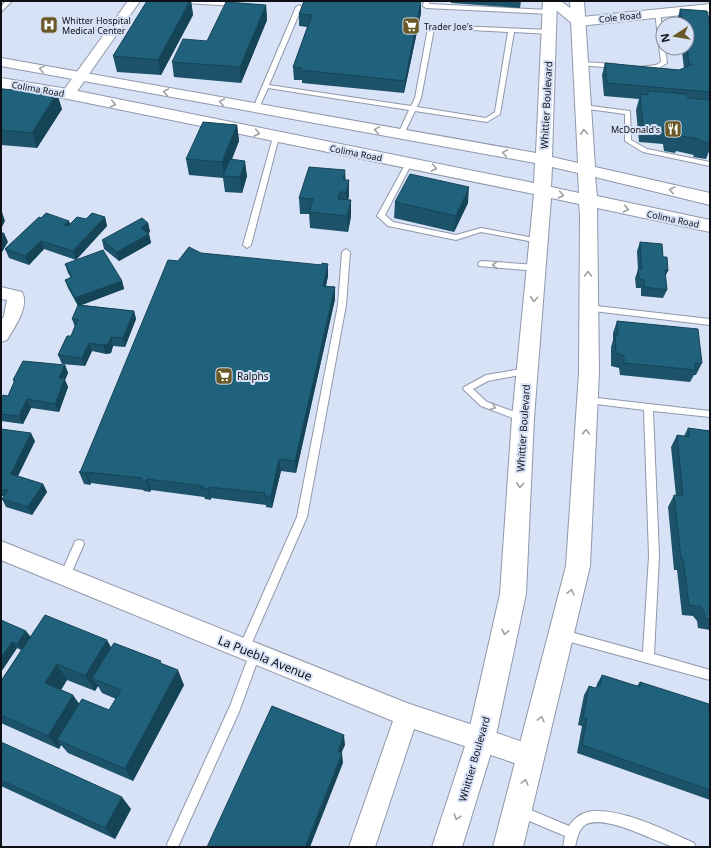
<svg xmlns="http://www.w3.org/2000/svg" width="711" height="848" font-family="'Noto Sans',sans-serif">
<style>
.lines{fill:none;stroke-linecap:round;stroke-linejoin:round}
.lane-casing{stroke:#8f98aa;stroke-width:2}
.street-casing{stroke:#8f98aa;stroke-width:2}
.secondary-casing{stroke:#8f98aa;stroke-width:2}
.primary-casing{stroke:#8f98aa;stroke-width:2}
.lane{fill:#fff;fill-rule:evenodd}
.street{fill:#fff;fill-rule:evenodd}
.secondary{fill:#fff;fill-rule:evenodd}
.primary{fill:#fff;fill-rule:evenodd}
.wall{fill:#1c536b;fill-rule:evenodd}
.shaded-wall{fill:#164457}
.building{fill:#20617c;stroke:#164457}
.oneway{stroke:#9fa0a3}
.labels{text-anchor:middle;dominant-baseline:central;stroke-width:4;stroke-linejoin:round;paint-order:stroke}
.far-street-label{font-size:9px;fill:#0e1118;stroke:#d8e2f6}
.far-poi-label{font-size:9px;fill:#0e1118;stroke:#d8e2f6;text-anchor:start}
.street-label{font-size:10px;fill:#0e1118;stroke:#d8e2f6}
.poi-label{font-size:10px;fill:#0e1118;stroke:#d8e2f6;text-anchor:start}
.near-street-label{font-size:12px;fill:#0e1118;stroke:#d8e2f6}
</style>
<rect width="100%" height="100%" fill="#d8e2f6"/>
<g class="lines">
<defs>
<g id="lane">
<polygon points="6,1 12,1 1,12 1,7"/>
<polygon points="182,1 236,2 239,4 236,6 185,3"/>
<polygon points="424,1 430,1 429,4 550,10 553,12 550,14 426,8 423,6"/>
<path d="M299,5L302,7L269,85L411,106L415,98L428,28L432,25L550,30L553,32L550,34L514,32L500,114L487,122L415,111L404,134L401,136L398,134L409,110L268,88L259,108L254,109L253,108L296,7ZM435,28L508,32L495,112L486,118L417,107L421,98L434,29Z"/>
<polygon points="655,12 660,13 663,35 663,48 665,48 667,63 659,68 642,70 640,69 640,67 656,65 661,62"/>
<polygon points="581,62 616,64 619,66 616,68 579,65 579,63"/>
<polygon points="583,105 630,111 631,140 647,149 710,162 710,166 643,152 625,141 625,114 581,108 580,107"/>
<polygon points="276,135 279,137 251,245 247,248 243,245 273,137"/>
<polygon points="409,161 412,163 385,215 393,222 456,235 481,228 539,239 543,241 539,243 481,232 456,240 388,226 377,216 406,163"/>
<polygon points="346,249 350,252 346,305 307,517 247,654 243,655 239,654 238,650 297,517 338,305 342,252"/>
<polygon points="482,261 537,265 541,268 537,271 479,266 478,264 479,262"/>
<polygon points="588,305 710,319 710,325 585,310 584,308 585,306"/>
<polygon points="527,368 531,371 530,373 488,381 473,389 487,402 526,416 527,418 526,420 523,422 481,406 463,389 464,387 486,375"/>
<polygon points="588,397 710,411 710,417 653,411 659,556 654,654 710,670 710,680 563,640 559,639 558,635 559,631 563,630 643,652 649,556 644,410 588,403 584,400"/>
<polygon points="79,540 83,541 84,544 70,576 69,579 65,581 61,579 60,576 74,544 75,541"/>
<polygon points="255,649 259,650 260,654 239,712 178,847 168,847 167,844 169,840 230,706 251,650"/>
<path d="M519,805L569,826C575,817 584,811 595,811C626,810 665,830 694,843L696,847C689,847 681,848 674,847C655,842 604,813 585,825C578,830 577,839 575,847H563L565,836L515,815L513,811L515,807Z"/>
</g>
<g id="street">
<polygon points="128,1 140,1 73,97 63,97 61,94"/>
<path d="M1,287L22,292C30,306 14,328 7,340L1,342V321L4,316L7,300L1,299Z"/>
<polygon points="1,541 407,703 532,745 541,748 544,757 541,766 532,769 414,729 375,847 349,847 393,721 1,560"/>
</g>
<polygon id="secondary" points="545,1 561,1 582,17 710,4 710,12 579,26 574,25"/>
<path id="primary" d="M543,1H557L552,157L578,163L570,1H584L595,167L710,193V205L595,177L597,196L710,220V232L597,208L599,372L590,566L523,847H493L566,566L579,372L580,216L579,204L551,198L534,418L526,594L495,740L462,847H432L467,740L500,594L512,418L534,194L68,99L1,88V78L68,89L534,183L535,163L1,66V58L536,153ZM552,167L578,173L579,193L551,187Z"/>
</defs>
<!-- lane casing -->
<use href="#lane" class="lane-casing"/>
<!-- street casing -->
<use href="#street" class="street-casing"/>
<!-- secondary casing -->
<use href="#secondary" class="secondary-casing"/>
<!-- primary casing -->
<use href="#primary" class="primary-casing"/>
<!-- lane -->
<use href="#lane" class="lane"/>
<!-- street -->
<use href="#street" class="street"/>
<!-- secondary -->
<use href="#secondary" class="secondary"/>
<!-- primary -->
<use href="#primary" class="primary"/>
</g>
<!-- wall -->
<g class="wall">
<polygon points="147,1 191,1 193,15 161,75 117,72 113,56"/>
<polygon points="421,1 421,13 404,93 302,83 302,80 294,80 293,67 307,27 299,26 299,14"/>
<polygon points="451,1 521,1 520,8 451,3"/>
<polygon points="266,5 267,20 241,83 174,77 172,62 207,41"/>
<polygon points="680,9 710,24 710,149 706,159 693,157 694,155 676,151 675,153 664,151 663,144 639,142 636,110 639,99 604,96 602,75 605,63 679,70 684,68 682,52 683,48 681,48 687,48 687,24 677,24 677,21"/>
<polygon points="1,89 62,109 37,148 1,145"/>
<polygon points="237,125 239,141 232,159 247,176 242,193 225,192 223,178 189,175 186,159"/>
<polygon points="346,180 349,180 349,196 348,200 351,200 351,216 348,232 310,228 309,214 300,214 299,198"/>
<polygon points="395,202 468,203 454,232 394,218"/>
<polygon points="105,217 107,226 76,260 44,249 29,265 9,258 5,249 41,218 69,221 70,224 86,219"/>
<polygon points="148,223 150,232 148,233 149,234 151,243 119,261 104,249 102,240"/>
<polygon points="640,242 663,257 668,271 665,277 667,290 663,298 641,296 641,288 636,288 635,278 638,270 637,251"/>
<polygon points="201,253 328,276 326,286 335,287 335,299 296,473 281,471 272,508 266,507 266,505 211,498 211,500 205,499 204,497 151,490 150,492 144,491 143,490 91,483 90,485 84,484 79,472 81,470 178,261"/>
<polygon points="65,264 122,281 124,289 82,305 134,311 136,319 125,347 113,346 111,353 106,354 92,351 85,366 62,364 58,355 71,336 75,327 72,319 78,306 68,288 65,280 71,278 68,273"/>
<polygon points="617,321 702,363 696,375 694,375 690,382 620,375 619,368 611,366 611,347 613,340 613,333"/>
<polygon points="65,365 68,373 65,380 68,387 59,412 31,408 23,424 1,421 1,399 8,396 14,382 13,380"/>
<polygon points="688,428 710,431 710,630 698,628 697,621 693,616 682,615 677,570 674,570 668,507 674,495 676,496 671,447 677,435 684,436"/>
<polygon points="1,429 35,441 18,476 43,484 47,492 32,515 6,507 2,499 4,496 1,496"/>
<path d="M1,620L30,637L111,647L162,664L184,685L133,781L68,753L61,745L59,749L1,723V681L21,650L17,648L1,672ZM67,680L95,691L98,686L102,693L116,699L109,710L79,704L61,690Z"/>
<polygon points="602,675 637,686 640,682 710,709 710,800 577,753 582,726 578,725 584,695 589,686 595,688 596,688 597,684"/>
<polygon points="1,742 131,809 115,839 1,786"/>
</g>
<!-- shaded-wall -->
<g class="shaded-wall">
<polygon points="190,1 191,1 193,15 161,75 158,60"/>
<polygon points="421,1 421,13 404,93 405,81"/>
<polygon points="266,5 267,20 241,83 240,67"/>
<polygon points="57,93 62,109 37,148 32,133"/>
<polygon points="237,125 239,141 225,176 224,176 222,162"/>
<polygon points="245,161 247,176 242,193 240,177"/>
<polygon points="345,170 346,186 343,180"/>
<polygon points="349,180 349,196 346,208 346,192"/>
<polygon points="469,187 468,203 454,232 456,216"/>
<polygon points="340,192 340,208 338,215 338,199"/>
<polygon points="351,200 351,216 348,232 347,216"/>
<polygon points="2,212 5,221 1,229 1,214"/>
<polygon points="105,217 107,226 76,260 73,251"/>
<polygon points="69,221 71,229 64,225"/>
<polygon points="148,223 150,232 143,237 141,228"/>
<polygon points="4,233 8,242 1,254 1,239"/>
<polygon points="149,234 151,243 119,261 117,252"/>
<polygon points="41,241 44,249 29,265 25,256"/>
<polygon points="328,264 328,276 323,298 323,286"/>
<polygon points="122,281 124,289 78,306 75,298"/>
<polygon points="335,287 335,299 296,473 295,461"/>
<polygon points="134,311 136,319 125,347 123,338"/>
<polygon points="111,337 113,346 111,353 106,354 103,345"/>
<polygon points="89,343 92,351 85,366 82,358"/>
<polygon points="65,365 68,373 65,380 68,387 59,412 55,404 59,378"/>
<polygon points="27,399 31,408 23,424 19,416"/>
<polygon points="31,433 35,441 15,482 11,474"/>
<polygon points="279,459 281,471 272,508 271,496"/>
<polygon points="86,472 91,483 90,485 85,473"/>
<polygon points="147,479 151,490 150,492 146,481"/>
<polygon points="43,484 47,492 32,515 28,507"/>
<polygon points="209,487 211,498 211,500 208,489"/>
<polygon points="26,631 31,637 22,650 17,644"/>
<polygon points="107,640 116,656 92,678 98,686 95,691 85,676"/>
<polygon points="12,642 17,648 1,672 1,658"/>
<polygon points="57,664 67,680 56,698 45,683"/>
<polygon points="178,670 184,685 133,781 125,769"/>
<polygon points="73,695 83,709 57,740 61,745 59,749 48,736"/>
<polygon points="344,735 345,745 338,761 338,751"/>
<polygon points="342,753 343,763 310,847 305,847"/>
<polygon points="122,797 131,809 115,839 105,828"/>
</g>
<!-- building -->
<g class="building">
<polygon points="147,1 190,1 158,60 113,56"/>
<polygon points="304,1 421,1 405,81 301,70 302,68 293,67 312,15 299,14"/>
<polygon points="226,2 266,5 240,67 172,62 183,39 207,41"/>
<polygon points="680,9 707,11 710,24 710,92 607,83 605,63 679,70 693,64 689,64 687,48 687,40 688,40 688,36 687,36 687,24 683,24"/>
<polygon points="1,89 57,93 32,133 1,130"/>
<polygon points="648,91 687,94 688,98 710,100 710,143 699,141 699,139 681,136 681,138 669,135 668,128 643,126 640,94 648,95"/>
<polygon points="203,122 237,125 222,162 186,159"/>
<polygon points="230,159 245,161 240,177 223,176"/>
<polygon points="309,167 345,170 343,180 349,180 346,192 340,192 338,199 351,200 347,216 309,212 313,199 299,198"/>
<polygon points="410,174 469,187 456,216 395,202"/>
<polygon points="46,213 69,221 64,225 68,226 77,217 86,219 92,213 105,217 73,251 41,241 25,256 5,249 39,217 41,218"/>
<polygon points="142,218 148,223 141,228 149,234 117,252 102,240"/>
<polygon points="1,233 4,233 1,239"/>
<polygon points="640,242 662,244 663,257 667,257 668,271 665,270 667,290 644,287 644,280 639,279 638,269 642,269"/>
<polygon points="189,247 201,253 322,265 322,263 328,264 323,286 335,287 295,461 279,459 271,496 265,496 265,493 209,487 208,489 202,488 203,486 147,479 146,481 140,480 141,478 86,472 85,473 79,472 81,470 168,260 178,261"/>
<polygon points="103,250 122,281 75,298 65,280 72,277 65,264"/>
<polygon points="78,305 134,311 123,338 111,337 108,344 103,345 89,343 82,358 58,355 67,336 71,336 78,319 72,319"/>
<polygon points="617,321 698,329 702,363 695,363 696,370 624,363 624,356 616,353 615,335 618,335"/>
<polygon points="23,361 65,365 59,378 65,378 55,404 27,399 19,416 1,414 1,399 3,395 8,396 15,380 13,380"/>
<polygon points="688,428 710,431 710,619 705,619 704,611 700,606 689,605 683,559 681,559 674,495 683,496 677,435 689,437"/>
<polygon points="1,429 31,433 11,474 43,484 28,507 2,499 8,490 1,489"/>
<polygon points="45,615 107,640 85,676 57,664 45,683 73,695 48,736 1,715 1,681"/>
<polygon points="1,620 26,631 17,644 12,642 1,658"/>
<polygon points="114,643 161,661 160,663 178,670 125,769 57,740 82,699 109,710 121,690 92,678"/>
<polygon points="602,675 640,687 640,682 709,704 708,709 710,709 710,790 582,745 587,718 583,717 589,686 595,688 600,685"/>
<polygon points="272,706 344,735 338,751 342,753 305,847 207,847"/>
<polygon points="1,742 122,797 105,828 1,780"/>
</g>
<!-- one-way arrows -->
<defs><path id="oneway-chevron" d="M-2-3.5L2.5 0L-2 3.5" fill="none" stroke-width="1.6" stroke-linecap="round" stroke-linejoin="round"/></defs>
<g class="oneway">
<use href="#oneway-chevron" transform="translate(42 69) rotate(-170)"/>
<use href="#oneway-chevron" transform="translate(166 92) rotate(-170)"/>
<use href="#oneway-chevron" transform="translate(222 102) rotate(-170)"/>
<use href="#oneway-chevron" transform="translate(113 104) rotate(12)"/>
<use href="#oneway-chevron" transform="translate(377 130) rotate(-170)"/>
<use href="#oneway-chevron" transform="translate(584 132) rotate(-93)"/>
<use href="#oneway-chevron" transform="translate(257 133) rotate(11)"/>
<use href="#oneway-chevron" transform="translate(505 153) rotate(-170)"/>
<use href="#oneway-chevron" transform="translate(434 168) rotate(11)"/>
<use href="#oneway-chevron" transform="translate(672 190) rotate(-167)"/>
<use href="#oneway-chevron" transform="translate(561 195) rotate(12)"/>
<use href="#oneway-chevron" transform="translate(626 209) rotate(12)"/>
<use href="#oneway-chevron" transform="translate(495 265) rotate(-176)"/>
<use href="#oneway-chevron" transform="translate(588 274) rotate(-90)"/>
<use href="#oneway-chevron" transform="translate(534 299) rotate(95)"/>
<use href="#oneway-chevron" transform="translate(493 407) rotate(20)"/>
<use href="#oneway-chevron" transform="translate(586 432) rotate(-88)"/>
<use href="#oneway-chevron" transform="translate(520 485) rotate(93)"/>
<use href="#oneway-chevron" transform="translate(571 592) rotate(-77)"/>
<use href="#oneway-chevron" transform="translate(505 632) rotate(102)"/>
<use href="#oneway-chevron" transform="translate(541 719) rotate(-76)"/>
<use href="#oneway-chevron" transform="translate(525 782) rotate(-75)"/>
<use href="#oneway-chevron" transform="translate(457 817) rotate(108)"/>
</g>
<!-- icons -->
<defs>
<symbol id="hospital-square" viewBox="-11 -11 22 22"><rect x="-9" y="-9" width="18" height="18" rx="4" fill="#6a5927" stroke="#d8e2f6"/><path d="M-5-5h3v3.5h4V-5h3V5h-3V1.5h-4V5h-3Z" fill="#fff"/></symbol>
<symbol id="supermarket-square" viewBox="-11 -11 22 22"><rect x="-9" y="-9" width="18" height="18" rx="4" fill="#6a5927" stroke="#d8e2f6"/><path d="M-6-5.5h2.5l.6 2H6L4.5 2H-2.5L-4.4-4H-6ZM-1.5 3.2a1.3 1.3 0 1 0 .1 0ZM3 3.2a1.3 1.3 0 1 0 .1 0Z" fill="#fff"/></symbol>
<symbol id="restaurant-square" viewBox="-11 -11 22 22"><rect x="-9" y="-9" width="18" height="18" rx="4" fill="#6a5927" stroke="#d8e2f6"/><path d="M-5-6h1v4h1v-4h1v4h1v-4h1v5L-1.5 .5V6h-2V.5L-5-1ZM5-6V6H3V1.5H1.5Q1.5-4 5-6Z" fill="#fff"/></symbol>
</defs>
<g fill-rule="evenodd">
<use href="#hospital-square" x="39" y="15" width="20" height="20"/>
<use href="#supermarket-square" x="401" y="16" width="20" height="20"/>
<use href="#restaurant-square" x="663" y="119" width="20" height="20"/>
<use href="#supermarket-square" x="214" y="366" width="20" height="20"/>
</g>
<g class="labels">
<!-- far-street labels -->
<g class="far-street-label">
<text transform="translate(620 17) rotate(-6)">Cole Road</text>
<text transform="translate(38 89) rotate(10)">Colima Road</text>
<text transform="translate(356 153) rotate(11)">Colima Road</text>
<text transform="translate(673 219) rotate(12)">Colima Road</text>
</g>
<!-- far-poi labels -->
<g class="far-poi-label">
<text x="62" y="20">Whitter Hospital<tspan x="62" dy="10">Medical Center</tspan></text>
<text x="424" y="26">Trader Joe's</text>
<text x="660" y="129" text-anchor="end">McDonald's</text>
</g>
<!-- street labels -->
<g class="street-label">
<text transform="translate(546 105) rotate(-87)">Whittier Boulevard</text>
<text transform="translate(523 428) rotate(-86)">Whittier Boulevard</text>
<text transform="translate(474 759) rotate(-74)">Whittier Boulevard</text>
</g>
<!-- poi labels -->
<g class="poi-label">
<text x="237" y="376">Ralphs</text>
</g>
<!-- near-street labels -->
<g class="near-street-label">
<text transform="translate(265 658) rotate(22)">La Puebla Avenue</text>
</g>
</g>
<!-- border -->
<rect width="711" height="848" fill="none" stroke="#0e1118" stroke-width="4"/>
<!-- north arrow -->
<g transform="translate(675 36) rotate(258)"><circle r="19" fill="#d8e2f6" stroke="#878e9d"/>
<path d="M0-3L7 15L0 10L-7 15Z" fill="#6a5927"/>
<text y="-6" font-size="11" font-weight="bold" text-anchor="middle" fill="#0e1118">N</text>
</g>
</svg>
